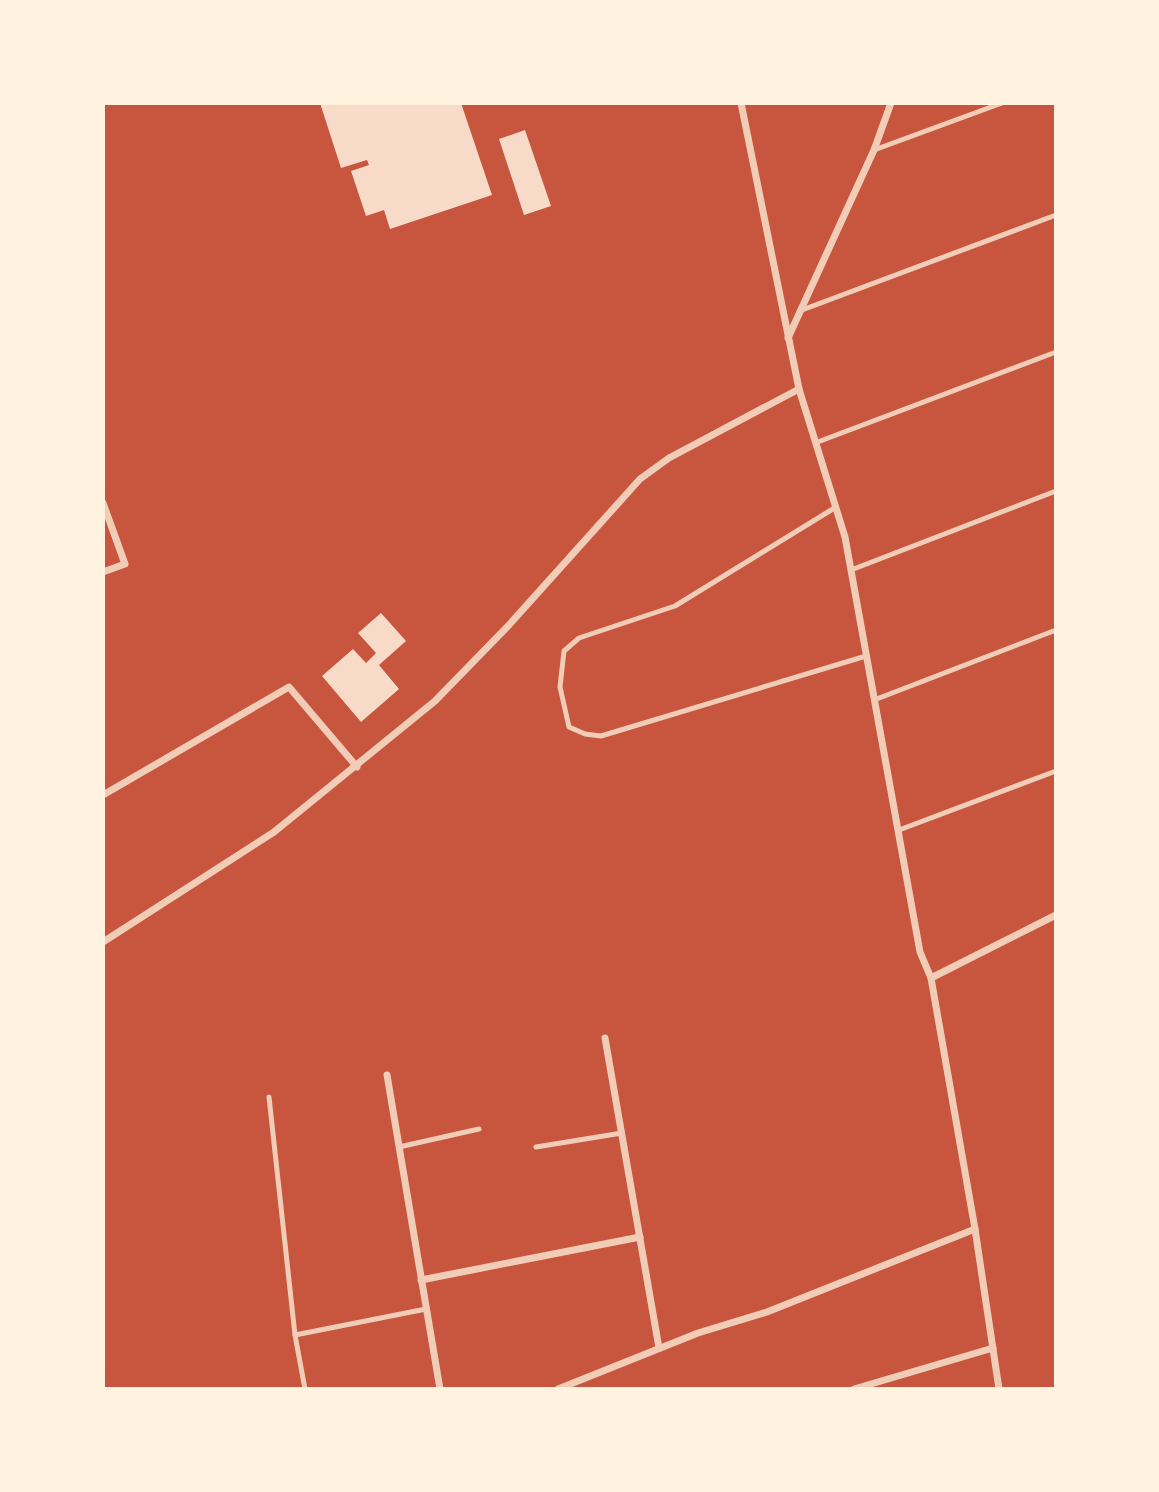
<svg xmlns="http://www.w3.org/2000/svg" width="1159" height="1492" font-family="'Nunito Sans',sans-serif">
<style>
.building{fill:#f7dbc8}
.lines{fill:none;stroke-linecap:round;stroke-linejoin:round}
.service{stroke:#f1ccb7;stroke-width:5}
.minor{stroke:#f1ccb7;stroke-width:7}
</style>
<rect width="100%" height="100%" fill="#c8553d"/>
<!-- building -->
<g class="building">
<polygon points="320,103 461,103 492,195 390,229 384,210 366,216 351,171 369,165 367,160 341,168"/>
<polygon points="525,130 551,206 524,215 499,139"/>
<polygon points="381,613 406,641 379,665 399,689 361,722 322,676 353,649 366,663 376,653 358,633"/>
</g>
<g class="lines">
<!-- service -->
<g class="service">
<polyline points="874,150 1002,103"/>
<polyline points="802,310 1056,215"/>
<polyline points="815,443 1056,352"/>
<polyline points="836,507 675,606 579,638 564,651 560,687 569,727 585,734 601,736 866,656"/>
<polyline points="851,570 1056,491"/>
<polyline points="874,700 1056,630"/>
<polyline points="899,830 1056,771"/>
<polyline points="269,1097 295,1335 305,1389"/>
<polyline points="399,1147 479,1129"/>
<polyline points="536,1147 622,1133"/>
<polyline points="295,1335 426,1309"/>
</g>
<!-- minor -->
<g class="minor">
<polyline points="741,103 799,389 845,537 920,952 931,978 975,1229 999,1389"/>
<polyline points="788,338 874,150 891,103"/>
<polyline points="103,503 125,564 103,572"/>
<polyline points="103,795 289,687 357,767"/>
<polyline points="103,942 274,832 435,701 509,625 640,479 669,458 799,389"/>
<polyline points="931,978 1056,915"/>
<polyline points="605,1038 659,1348"/>
<polyline points="387,1075 440,1389"/>
<polyline points="421,1280 640,1237"/>
<polyline points="558,1389 698,1333 767,1312 975,1229"/>
<polyline points="854,1389 993,1348"/>
</g>
</g>
<!-- border -->
<rect width="1159" height="1492" fill="none" stroke="#fff3e0" stroke-width="210"/>
</svg>
